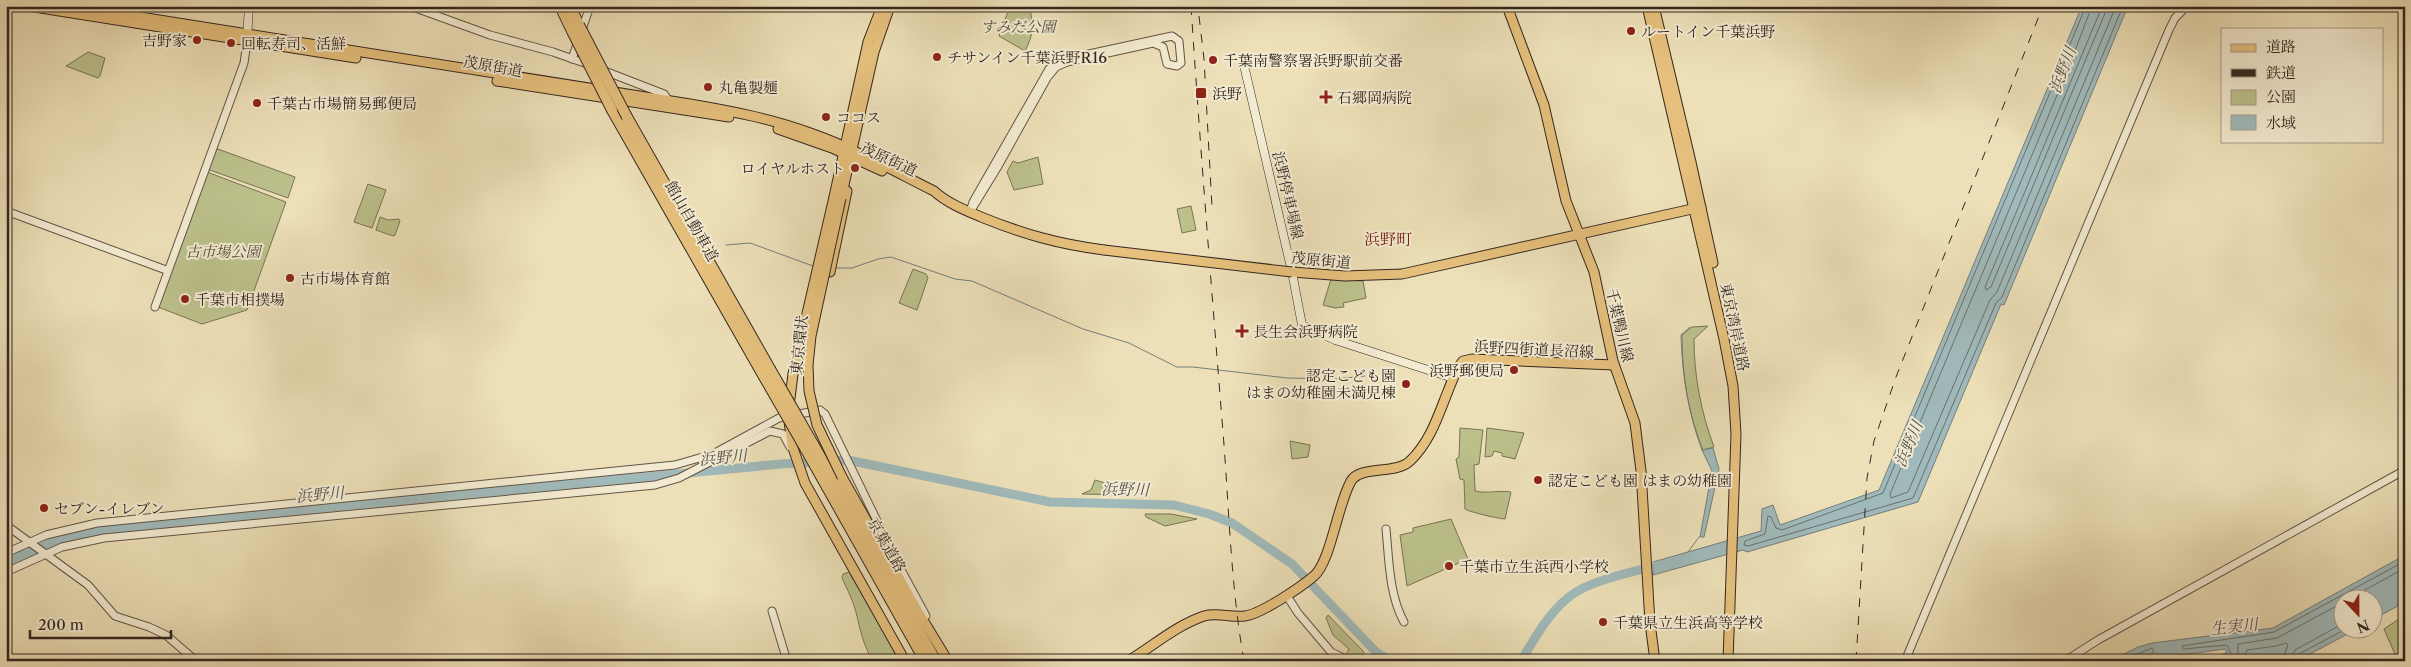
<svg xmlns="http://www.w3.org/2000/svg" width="2411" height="667" font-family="'Libre Caslon Text','Noto Serif JP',serif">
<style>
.green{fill:#bcc18c;stroke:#787456}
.water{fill:#a0babb;stroke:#747f7d}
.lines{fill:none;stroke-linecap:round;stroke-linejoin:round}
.shore{stroke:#6a706e;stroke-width:1}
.stream{stroke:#747f7d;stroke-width:1}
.river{stroke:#a0babb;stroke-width:9}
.tertiary-casing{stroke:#625447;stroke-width:9}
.secondary-casing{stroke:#332621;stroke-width:9}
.primary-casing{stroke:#332621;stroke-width:11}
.trunk-casing{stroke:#332621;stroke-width:11}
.motorway-casing{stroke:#332621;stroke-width:12}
.tertiary{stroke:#f3ebd1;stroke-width:7}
.secondary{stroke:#f3ebd1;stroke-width:8}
.primary{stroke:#e6c07c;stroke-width:9}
.trunk{stroke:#e6c07c;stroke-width:9}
.motorway{stroke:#e6c07c;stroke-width:10}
.rail{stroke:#332621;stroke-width:1;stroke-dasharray:9 9;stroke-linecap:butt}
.primary-bridge-casing{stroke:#332621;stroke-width:11;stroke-linecap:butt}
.trunk-bridge-casing{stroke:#332621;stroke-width:11;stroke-linecap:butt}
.motorway-bridge-casing{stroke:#332621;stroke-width:12;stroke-linecap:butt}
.primary-bridge{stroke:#e6c07c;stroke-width:9}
.trunk-bridge{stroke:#e6c07c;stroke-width:9}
.motorway-bridge{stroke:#e6c07c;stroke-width:10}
.poi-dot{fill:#8f2418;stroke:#f3ebd1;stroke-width:2}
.labels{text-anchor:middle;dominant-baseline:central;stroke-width:4;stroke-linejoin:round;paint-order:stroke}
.park-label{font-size:15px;font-style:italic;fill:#554d3c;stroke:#f3ebd1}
.poi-label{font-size:15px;fill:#332621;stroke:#f3ebd1;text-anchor:start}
.street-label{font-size:15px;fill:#332621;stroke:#f3ebd1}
.water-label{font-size:16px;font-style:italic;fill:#54524f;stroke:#f3ebd1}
.neighbourhood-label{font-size:16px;fill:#7a1f14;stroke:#f3ebd1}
</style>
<rect width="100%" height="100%" fill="#ede0b8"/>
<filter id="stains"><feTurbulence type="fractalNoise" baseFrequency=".004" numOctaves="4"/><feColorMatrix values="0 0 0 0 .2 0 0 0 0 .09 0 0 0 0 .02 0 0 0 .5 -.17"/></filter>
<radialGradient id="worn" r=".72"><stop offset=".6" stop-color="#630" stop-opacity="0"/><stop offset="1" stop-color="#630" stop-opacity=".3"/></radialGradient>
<!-- green -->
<g class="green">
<path d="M1010,6H1029C1034,24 1034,34 1025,51L999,36Z"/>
<polygon points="88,52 105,58 100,76 98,78 66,66"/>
<polygon points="215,148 295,177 288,198 207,169"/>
<polygon points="1038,157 1043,184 1014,190 1007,172 1013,161 1018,163"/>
<polygon points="207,172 286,202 247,310 202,324 158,307"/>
<polygon points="368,184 386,190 372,228 354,222"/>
<polygon points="1191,206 1196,230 1182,233 1177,209"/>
<polygon points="380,217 388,220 399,219 400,221 395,235 393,236 376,230"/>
<polygon points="913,269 926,274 928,278 917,310 899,303"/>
<polygon points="1331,279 1363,281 1366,298 1343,303 1344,307 1335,308 1323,305"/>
<path d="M1708,326L1694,339C1694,376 1701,412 1714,447L1703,450C1688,413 1682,374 1682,335L1692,327Z"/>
<path d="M1460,428L1483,430L1479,464L1474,465L1475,491C1487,494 1498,490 1511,492L1505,519C1500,519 1469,512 1465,509L1464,480L1460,479L1456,459L1459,457Z"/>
<polygon points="1487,428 1524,433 1515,459 1502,456 1502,453 1494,451 1492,456 1485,457"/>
<polygon points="1290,441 1310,445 1308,457 1292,459"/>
<polygon points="1095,480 1118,487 1128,495 1082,494 1091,490"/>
<polygon points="1145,514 1171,514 1197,519 1165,526 1146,517"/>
<polygon points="1451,519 1468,559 1407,586 1400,535 1413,532 1413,528"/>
<path d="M849,572L900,661H873C863,645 860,629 856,612C853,600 847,589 842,578L843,574Z"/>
<polygon points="1328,615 1364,652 1359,661 1354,661 1346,655 1349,649 1333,635 1326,618"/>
<polygon points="2405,615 2405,661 2398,661 2384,629"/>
</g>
<!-- water -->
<g class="water">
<polygon points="2082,6 2128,6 2004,305 2001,304 1918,502 1747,552 1743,550 1653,575 1653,562 1761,531 1762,509 1773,505 1780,525 1879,490"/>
<polygon points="1713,448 1719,469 1704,537 1700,537 1712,471 1702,450"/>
<path d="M2405,555V602L2374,619V600H2344V630H2355L2297,661H2212L2227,652L2225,649C2187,654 2149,661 2110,661L2138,647L2152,643L2273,628Z"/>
</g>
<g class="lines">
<!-- shore -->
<g class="shore">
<polyline points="2086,6 1883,493 1782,530 1776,528 1771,517 1768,516 1765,534 1745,541 1744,545 1748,546 1913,498 1996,303 2002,297 2123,6"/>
<polyline points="2092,6 2068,69 1890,494 1891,498 1908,492 1990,300 1997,292 2116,6"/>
<polyline points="2100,6 2099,14 1985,287 1986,290 1991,287 2108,6"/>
<polyline points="2347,600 2405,568"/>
<polyline points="2120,661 2152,648 2154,652 2147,656 2146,661"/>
<polyline points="2222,661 2231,653 2227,645 2184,649 2182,646 2274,632 2405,561"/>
<polyline points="2234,661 2238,655 2238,644 2277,638 2344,602"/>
<polyline points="2243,661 2247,650 2276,646 2286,643 2288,645 2282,661"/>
<polyline points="2290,661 2295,650 2344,623"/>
<polyline points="2296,661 2299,654 2344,630"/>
</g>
<!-- stream -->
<g class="stream">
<polyline points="726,245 750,243 813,266"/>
<polyline points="834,268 852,268 878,259 891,257 955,279 972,281 1083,329 1129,343 1177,367 1193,367 1287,378 1335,379 1365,376"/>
<path d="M1690,327L1681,335C1682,374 1688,413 1702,450"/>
<polyline points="1688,552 1699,537"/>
</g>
<!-- river -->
<g class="river">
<polyline points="6,562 60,539 117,528 781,464 848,460 1050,502 1174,505 1209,514 1232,523 1292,564 1376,652 1391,661"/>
<path d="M1521,661C1536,636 1551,608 1576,592C1597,579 1640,570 1665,564"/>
</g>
<defs>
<g id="tertiary">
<polyline points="410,6 490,35 553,52 590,65"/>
<polyline points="6,15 10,6"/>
<polygon points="1172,36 1179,41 1181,63 1177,66 1167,64 1163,47 1153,43 1067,62 1056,67 1047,78 997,168 970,212 973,202 1049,69 1066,59"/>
<polyline points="572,59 590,6"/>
<polyline points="602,70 664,94 670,102"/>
<polyline points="6,211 166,270"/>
<polyline points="155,307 244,63 247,42"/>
<polyline points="6,525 88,585 115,616 149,627 166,635 196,661"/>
<path d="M1386,529C1389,559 1389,595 1404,622"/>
<polyline points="6,553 46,535 97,523 675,465 713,454 779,418 820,410 825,414 899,566 926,616"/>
<polyline points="6,572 62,547 104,538 655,485 679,478 770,431 783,434 790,447"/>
<polyline points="1287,596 1298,613 1331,652 1350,661"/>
<polyline points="772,611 787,661"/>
<polyline points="1905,661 2169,30 2175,18 2187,6"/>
<polyline points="2065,661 2098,640 2405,470"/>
</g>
<g id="secondary">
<polyline points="247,39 249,6"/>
<polyline points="1243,61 1292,272 1302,325 1335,340 1453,378"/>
</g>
<g id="primary">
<polyline points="28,6 356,58"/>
<path d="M71,6L690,104C731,111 773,119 813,134C855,149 894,171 934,191C947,203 965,210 981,217C1023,234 1058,244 1104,250"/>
<polyline points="1507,6 1544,105 1566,201 1594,272 1613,361 1635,423 1641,471 1650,623 1655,661"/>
<polyline points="497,81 729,117"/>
<polyline points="778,129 832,148 882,171"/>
<polyline points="1292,272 1345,276 1402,274 1701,207"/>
<path d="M1128,661C1153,646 1177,625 1204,616C1217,612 1231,618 1245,616C1261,614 1301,587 1314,576C1331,561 1337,506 1351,481C1361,465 1395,475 1410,461C1430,442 1438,416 1448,391C1452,381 1456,369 1463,361L1472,359L1614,365"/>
</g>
<g id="trunk">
<polyline points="1647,6 1724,339 1733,386 1736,434 1728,661"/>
<polyline points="1654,6 1691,162 1713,263"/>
<polyline points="834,197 868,42 882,6"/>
<polyline points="841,198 874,52 890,6"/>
<polyline points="830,272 847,191"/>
<polyline points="789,406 793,374"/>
<polyline points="789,421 792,445 805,483 905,661"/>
<polyline points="842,477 917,610 948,661"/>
</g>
<g id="motorway">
<polyline points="560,6 572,31"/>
<polyline points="570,6 579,25"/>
<polyline points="612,110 763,375"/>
<polyline points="627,117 770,369"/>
<polyline points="813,444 936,661"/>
<polyline points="805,448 925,661"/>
</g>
</defs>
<!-- tertiary casing -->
<use href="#tertiary" class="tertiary-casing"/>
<!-- secondary casing -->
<use href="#secondary" class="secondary-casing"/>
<!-- primary casing -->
<use href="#primary" class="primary-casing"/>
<!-- trunk casing -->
<use href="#trunk" class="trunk-casing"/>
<!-- motorway casing -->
<use href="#motorway" class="motorway-casing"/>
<!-- tertiary -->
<use href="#tertiary" class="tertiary"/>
<!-- secondary -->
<use href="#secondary" class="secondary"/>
<!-- primary -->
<use href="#primary" class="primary"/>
<!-- trunk -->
<use href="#trunk" class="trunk"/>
<!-- motorway -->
<use href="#motorway" class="motorway"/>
<!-- rail -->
<g class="rail">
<path d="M1191,6C1200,144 1211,282 1222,420C1229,500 1230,582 1244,661"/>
<polyline points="1199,16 1204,59 1212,207"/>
<polyline points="1856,661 1867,478 1874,441 1896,377 2043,6"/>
</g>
<defs>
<polyline id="primary-bridge" points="1104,250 1292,272"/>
<g id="trunk-bridge">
<polyline points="841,198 811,336 808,365 809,391 817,425 842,477"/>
<polyline points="793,374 834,197"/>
</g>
<g id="motorway-bridge">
<polyline points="579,25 627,117"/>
<polyline points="572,31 612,110"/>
<polyline points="770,369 813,444"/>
<polyline points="763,375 805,448"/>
</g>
</defs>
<!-- primary-bridge casing -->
<use href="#primary-bridge" class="primary-bridge-casing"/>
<!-- trunk-bridge casing -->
<use href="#trunk-bridge" class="trunk-bridge-casing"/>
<!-- motorway-bridge casing -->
<use href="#motorway-bridge" class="motorway-bridge-casing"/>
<!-- primary-bridge -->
<use href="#primary-bridge" class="primary-bridge"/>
<!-- trunk-bridge -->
<use href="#trunk-bridge" class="trunk-bridge"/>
<!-- motorway-bridge -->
<use href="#motorway-bridge" class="motorway-bridge"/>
</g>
<!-- markers -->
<g class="poi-dot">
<circle cx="1631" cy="31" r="5"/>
<circle cx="197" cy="40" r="5"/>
<circle cx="231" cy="43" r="5"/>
<circle cx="937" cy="57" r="5"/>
<circle cx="1213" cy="60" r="5"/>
<circle cx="708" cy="87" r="5"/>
<rect x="1195" y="87" width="12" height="12" rx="2.5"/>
<path d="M1323.5 89.5h5v5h5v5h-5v5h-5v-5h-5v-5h5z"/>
<circle cx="257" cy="103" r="5"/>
<circle cx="826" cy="117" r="5"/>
<circle cx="855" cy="168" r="5"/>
<circle cx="290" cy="278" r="5"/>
<circle cx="185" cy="299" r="5"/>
<path d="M1239.5 323.5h5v5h5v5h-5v5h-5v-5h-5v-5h5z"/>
<circle cx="1514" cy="370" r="5"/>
<circle cx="1406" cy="384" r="5"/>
<circle cx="1538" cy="480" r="5"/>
<circle cx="44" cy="508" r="5"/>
<circle cx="1449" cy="566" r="5"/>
<circle cx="1603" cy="622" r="5"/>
</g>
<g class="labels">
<!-- park labels -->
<g class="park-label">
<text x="1018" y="26">すみだ公園</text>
<text x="223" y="251">古市場公園</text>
</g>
<!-- poi labels -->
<g class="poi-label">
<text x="1641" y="31">ルートイン千葉浜野</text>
<text x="187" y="40" text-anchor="end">吉野家</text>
<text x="241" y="43">回転寿司、活鮮</text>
<text x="947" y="57">チサンイン千葉浜野R16</text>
<text x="1223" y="60">千葉南警察署浜野駅前交番</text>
<text x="718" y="87">丸亀製麺</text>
<text x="1212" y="93">浜野</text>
<text x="1337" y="97">石郷岡病院</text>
<text x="267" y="103">千葉古市場簡易郵便局</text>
<text x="836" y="117">ココス</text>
<text x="845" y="168" text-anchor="end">ロイヤルホスト</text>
<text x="300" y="278">古市場体育館</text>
<text x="195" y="299">千葉市相撲場</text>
<text x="1253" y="331">長生会浜野病院</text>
<text x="1504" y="370" text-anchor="end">浜野郵便局</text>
<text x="1396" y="375" text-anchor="end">認定こども園<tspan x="1396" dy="17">はまの幼稚園未満児棟</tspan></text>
<text x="1548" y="480">認定こども園 はまの幼稚園</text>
<text x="54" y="508">セブン-イレブン</text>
<text x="1459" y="566">千葉市立生浜西小学校</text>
<text x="1613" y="622">千葉県立生浜高等学校</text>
</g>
<!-- street labels -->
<g class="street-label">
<text transform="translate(493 66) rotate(10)">茂原街道</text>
<text transform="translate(889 159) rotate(25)">茂原街道</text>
<text transform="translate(1288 195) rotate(77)">浜野停車場線</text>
<text transform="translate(692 221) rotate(60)">館山自動車道</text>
<text transform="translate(1321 260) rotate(5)">茂原街道</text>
<text transform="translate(1620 325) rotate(77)">千葉鴨川線</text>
<text transform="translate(1735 327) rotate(78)">東京湾岸道路</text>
<text transform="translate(799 345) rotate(-84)">東京環状</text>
<text transform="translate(1534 349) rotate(3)">浜野四街道長沼線</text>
<text transform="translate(887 545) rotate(60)">京葉道路</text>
</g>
<!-- water labels -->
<g class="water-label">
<text transform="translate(2062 70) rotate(-69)">浜野川</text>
<text transform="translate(1908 444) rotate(-67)">浜野川</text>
<text transform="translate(723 457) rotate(-5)">浜野川</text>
<text transform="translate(1125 489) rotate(1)">浜野川</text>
<text transform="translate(320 494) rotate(-5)">浜野川</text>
<text transform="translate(2234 626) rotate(-6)">生実川</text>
</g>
<!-- neighbourhood labels -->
<g class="neighbourhood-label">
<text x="1388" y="239">浜野町</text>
</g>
</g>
<!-- margin -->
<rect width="2411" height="667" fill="none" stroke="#ede0b8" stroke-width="25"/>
<rect x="8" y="8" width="2396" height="652" fill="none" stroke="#332621" stroke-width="2.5"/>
<rect x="12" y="12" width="2386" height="642" fill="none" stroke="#332621"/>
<!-- legend -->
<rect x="2221" y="28" width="162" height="115" fill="#f3ebd1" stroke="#a69c8b"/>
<rect x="2231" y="44" width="25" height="8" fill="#e6c07c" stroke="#a69c8b"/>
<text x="2266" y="52" font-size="15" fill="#332621">道路</text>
<rect x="2231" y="69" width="25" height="8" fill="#332621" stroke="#a69c8b"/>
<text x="2266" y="78" font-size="15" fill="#332621">鉄道</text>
<rect x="2231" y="90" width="25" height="15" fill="#bcc18c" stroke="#a69c8b"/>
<text x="2266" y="102" font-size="15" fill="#332621">公園</text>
<rect x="2231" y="115" width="25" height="15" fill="#a0babb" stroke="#a69c8b"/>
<text x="2266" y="128" font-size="15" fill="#332621">水域</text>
<!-- north arrow -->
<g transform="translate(2358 614) rotate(158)"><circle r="24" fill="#f3ebd1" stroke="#a69c8b"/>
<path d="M0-4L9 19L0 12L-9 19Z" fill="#8f2418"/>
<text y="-8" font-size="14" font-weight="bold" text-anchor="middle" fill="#332621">N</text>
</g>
<!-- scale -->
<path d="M30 630v8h141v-8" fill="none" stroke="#332621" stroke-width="2.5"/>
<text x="38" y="630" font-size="15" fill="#332621" stroke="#f3ebd1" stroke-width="4" paint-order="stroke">200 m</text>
<rect width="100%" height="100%" filter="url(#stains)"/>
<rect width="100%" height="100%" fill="url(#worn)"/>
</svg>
